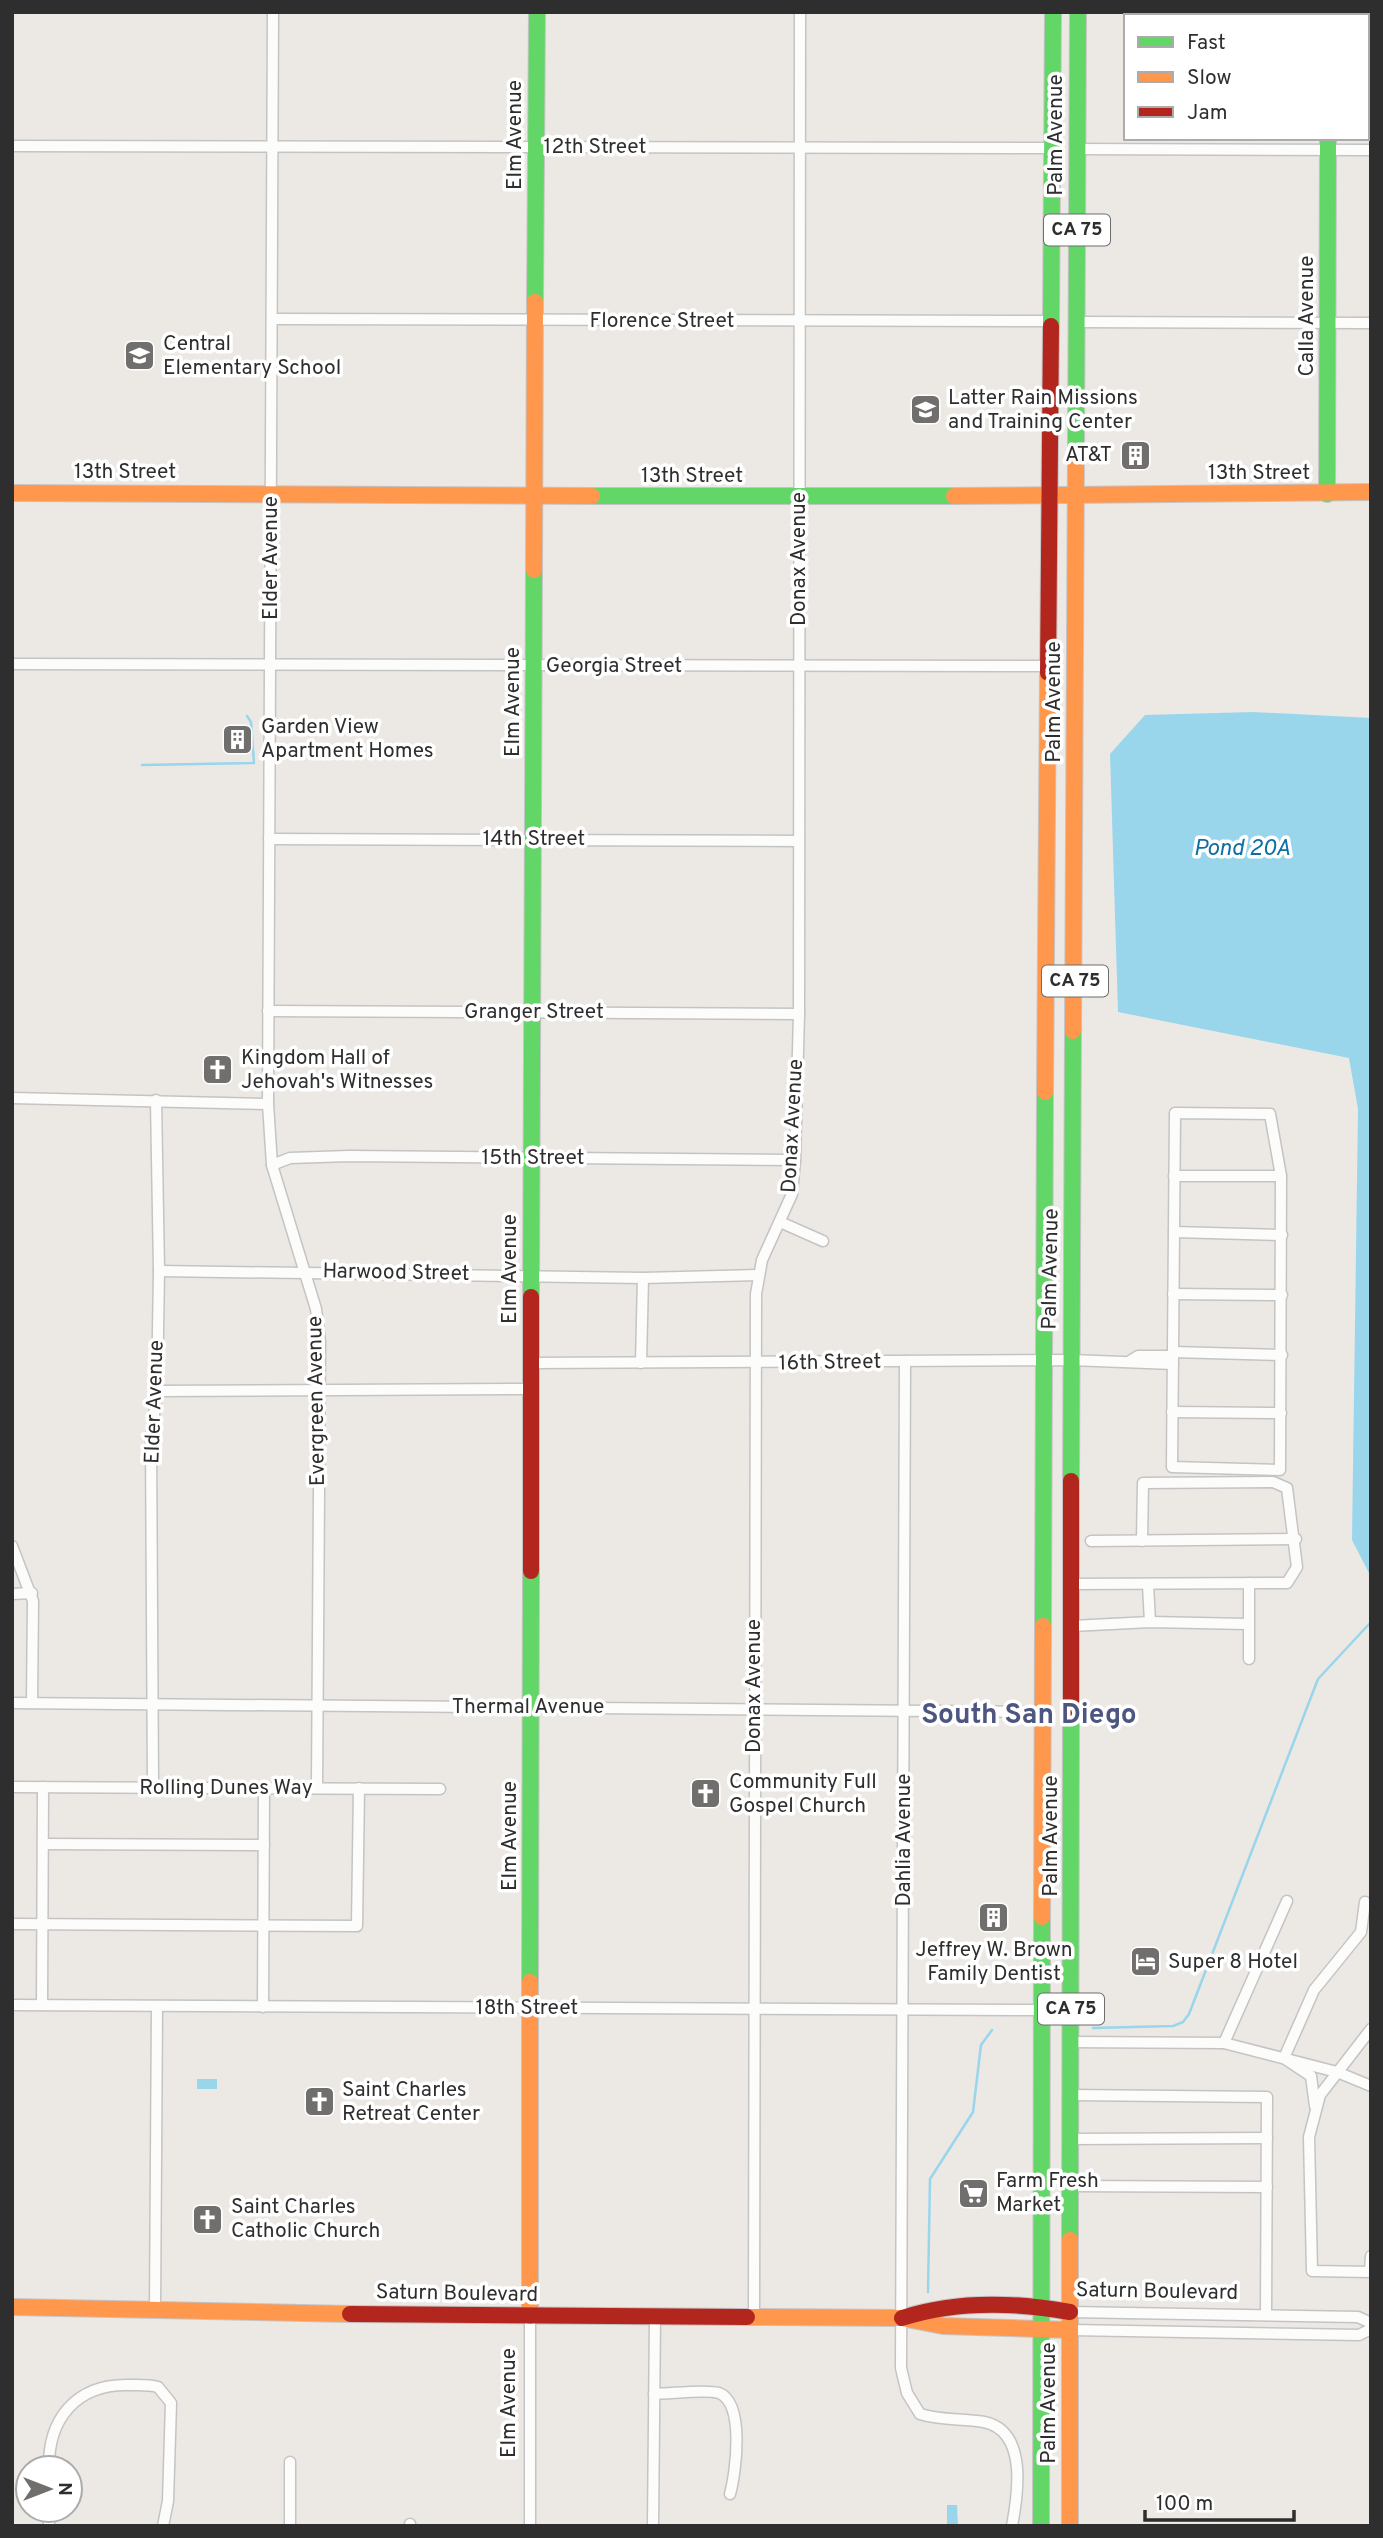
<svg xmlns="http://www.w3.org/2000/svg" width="1383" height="2538" font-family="Overpass,sans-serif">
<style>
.water{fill:#99d6ec}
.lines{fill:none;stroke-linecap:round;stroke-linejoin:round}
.stream{stroke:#99d6ec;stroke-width:2.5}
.street-casing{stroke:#c5c4c5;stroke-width:13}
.fast-casing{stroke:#c5c4c5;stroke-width:18}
.slow-casing{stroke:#c5c4c5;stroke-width:18}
.jam-casing{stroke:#c5c4c5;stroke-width:18}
.street{stroke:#fcfcfb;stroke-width:10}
.fast{stroke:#63d668;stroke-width:16}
.slow{stroke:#ff974d;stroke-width:16}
.jam{stroke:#b3261e;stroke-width:16}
.labels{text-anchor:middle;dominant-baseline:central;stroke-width:7;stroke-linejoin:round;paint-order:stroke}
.shield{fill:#fff;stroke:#6d6d6d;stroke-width:2}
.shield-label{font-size:19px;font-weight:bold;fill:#2e2e2e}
.street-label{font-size:21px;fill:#2e2e2e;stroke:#fff}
.poi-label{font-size:21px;fill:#2e2e2e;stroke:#fff;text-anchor:start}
.water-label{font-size:23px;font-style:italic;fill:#0d6fa3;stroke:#fff}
.district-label{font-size:28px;font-weight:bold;fill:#4d5680;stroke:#fff}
</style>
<rect width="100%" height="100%" fill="#ece8e4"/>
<!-- water -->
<g class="water">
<polygon points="1253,712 1371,718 1371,1577 1352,1540 1358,1109 1349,1058 1118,1012 1110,754 1145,715"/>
<rect x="197" y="2079" width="20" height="10"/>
<polygon points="947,2505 957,2505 958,2526 947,2526"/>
</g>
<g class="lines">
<!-- stream -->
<g class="stream">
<polyline points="142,765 254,763 251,722 247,716"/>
<polyline points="1093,2028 1173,2026 1183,2022 1189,2014 1318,1679 1371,1622"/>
<polyline points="928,2292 930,2179 973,2112 981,2045 992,2030"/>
</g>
<defs>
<g id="street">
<polyline points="273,12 268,1104 272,1165 316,1309 320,1342 317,1788"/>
<polyline points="12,146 1053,148"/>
<polyline points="1076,149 1371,150"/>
<polyline points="272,319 1052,321"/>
<polyline points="1077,322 1371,323"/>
<polyline points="12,664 1049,666"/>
<polyline points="269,839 799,841"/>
<polyline points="268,1011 799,1014"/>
<polyline points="12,1098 268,1104"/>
<polygon points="1175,1113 1270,1114 1281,1176 1280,1470 1172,1467"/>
<polyline points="272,1165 290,1158 349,1156 795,1160"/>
<polyline points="1174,1176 1281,1176"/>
<polyline points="780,1222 823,1241"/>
<polyline points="1174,1232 1282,1235"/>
<polyline points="159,1271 643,1278 758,1275"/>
<polyline points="1173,1294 1282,1295"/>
<polyline points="1173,1352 1282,1355"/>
<path d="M905,1361L901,2368L907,2393L920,2414C942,2421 962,2418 984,2422C1028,2431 1018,2494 1012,2526"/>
<polyline points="1130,1361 1138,1356 1173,1356"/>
<polyline points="531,1363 1071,1360 1173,1364"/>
<polyline points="641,1363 643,1278"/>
<polyline points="157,1391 531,1389"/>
<polyline points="1172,1412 1281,1413"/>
<polyline points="1091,1541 1296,1539"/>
<polyline points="12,1546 33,1601 32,1703"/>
<polyline points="1249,1583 1249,1659"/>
<polyline points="1071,1584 1287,1583 1297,1567 1287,1488 1273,1482 1143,1483 1142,1541"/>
<polyline points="1148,1585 1150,1622"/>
<polyline points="12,1594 32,1593"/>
<polyline points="1072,1626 1150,1622 1247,1624"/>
<polyline points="12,1703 1043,1712"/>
<polyline points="12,1787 440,1789"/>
<polyline points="153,1787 151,1439 157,1391 159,1271 156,1100"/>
<polyline points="43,1844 264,1845"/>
<polyline points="12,1924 357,1926 359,1788"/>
<polyline points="12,2005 1041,2010"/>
<polyline points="42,2005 43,1787"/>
<polyline points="263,2007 264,1788"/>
<polyline points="1371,2029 1320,2095 1309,2137 1312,2271 1371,2272"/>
<polyline points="1071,2042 1224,2043 1337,2072 1371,2086"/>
<polyline points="1224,2043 1287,1901"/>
<polyline points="1071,2095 1267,2097 1266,2315"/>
<polyline points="1315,2106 1311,2076 1284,2058 1314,1990 1361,1932 1365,1902"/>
<polyline points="1071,2139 1267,2138"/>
<polyline points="1071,2186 1267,2187"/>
<polyline points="1370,2272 1371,2256"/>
<polyline points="155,2310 157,2006"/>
<polyline points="1070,2312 1358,2317 1371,2323"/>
<polyline points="754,2317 756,1294 762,1260 792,1194 795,1160 799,1014 800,12"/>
<polyline points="1070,2330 1359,2335 1371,2329"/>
<path d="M654,2394C671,2394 705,2389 719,2393C745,2403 736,2472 730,2494"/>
<path d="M49,2468C48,2419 76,2385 126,2385C137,2385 148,2384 158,2387L171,2403L168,2501L163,2526"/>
<polyline points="410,2524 410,2526"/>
<polyline points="49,2526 49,2510"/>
<polyline points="290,2526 290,2462"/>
<polyline points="530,2526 530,2316"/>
<polyline points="653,2526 655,2317"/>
</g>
<g id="fast">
<polyline points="1329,12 1329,16"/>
<polyline points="535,302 537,12"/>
<polyline points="1051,326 1053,12"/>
<polyline points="1076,451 1078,12"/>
<polyline points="1327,494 1328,138"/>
<polyline points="592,496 954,496"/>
<polyline points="531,1297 534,570"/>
<polyline points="1071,1481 1073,1031"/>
<polyline points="1043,1626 1045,1092"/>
<polyline points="530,1982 531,1571"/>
<polyline points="1070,2240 1071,1715"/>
<polyline points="1041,2526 1042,1917"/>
</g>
<g id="slow">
<polyline points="12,493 592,496"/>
<polyline points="954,496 1371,492"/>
<polyline points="534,570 535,302"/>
<polyline points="1073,1031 1076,451"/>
<polyline points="1045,1092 1048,673"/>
<polyline points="1042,1917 1043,1626"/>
<polyline points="12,2307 350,2314"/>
<polyline points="530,2316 530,1982"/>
<polyline points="747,2317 902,2318 943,2326 1070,2330"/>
<polyline points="1070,2526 1070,2240"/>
</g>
<g id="jam">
<polyline points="1048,673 1051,326"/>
<polyline points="531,1571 531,1297"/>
<polyline points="1071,1715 1071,1481"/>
<polyline points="350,2314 747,2317"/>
<path d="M902,2318C957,2300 1014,2302 1070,2312"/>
</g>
</defs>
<!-- street casing -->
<use href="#street" class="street-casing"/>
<!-- fast casing -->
<use href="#fast" class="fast-casing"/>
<!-- slow casing -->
<use href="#slow" class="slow-casing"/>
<!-- jam casing -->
<use href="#jam" class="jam-casing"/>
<!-- street -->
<use href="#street" class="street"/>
<!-- fast -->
<use href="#fast" class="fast"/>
<!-- slow -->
<use href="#slow" class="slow"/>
<!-- jam -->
<use href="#jam" class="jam"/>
</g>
<!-- icons -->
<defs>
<symbol id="school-square" viewBox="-11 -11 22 22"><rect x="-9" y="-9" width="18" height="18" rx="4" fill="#706f6e" stroke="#fff"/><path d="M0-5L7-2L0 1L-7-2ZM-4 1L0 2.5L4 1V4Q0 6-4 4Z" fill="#fff"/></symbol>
<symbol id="building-square" viewBox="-11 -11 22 22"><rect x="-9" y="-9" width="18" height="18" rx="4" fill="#706f6e" stroke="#fff"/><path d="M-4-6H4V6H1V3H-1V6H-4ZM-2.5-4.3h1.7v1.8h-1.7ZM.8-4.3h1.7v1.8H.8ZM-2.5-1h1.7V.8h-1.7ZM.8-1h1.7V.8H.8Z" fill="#fff"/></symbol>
<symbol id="church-square" viewBox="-11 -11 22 22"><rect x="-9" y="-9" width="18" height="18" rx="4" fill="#706f6e" stroke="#fff"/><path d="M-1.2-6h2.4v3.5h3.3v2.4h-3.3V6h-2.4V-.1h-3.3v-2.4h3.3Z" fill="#fff"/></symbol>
<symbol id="hotel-square" viewBox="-11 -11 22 22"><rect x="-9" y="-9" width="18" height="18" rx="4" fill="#706f6e" stroke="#fff"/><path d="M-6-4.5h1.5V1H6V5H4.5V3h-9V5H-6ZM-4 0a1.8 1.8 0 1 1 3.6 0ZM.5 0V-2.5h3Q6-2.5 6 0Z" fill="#fff"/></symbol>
<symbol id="supermarket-square" viewBox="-11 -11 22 22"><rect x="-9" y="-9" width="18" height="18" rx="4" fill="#706f6e" stroke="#fff"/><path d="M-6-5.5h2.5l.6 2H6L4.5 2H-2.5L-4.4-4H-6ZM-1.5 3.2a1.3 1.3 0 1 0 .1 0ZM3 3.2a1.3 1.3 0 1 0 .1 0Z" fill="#fff"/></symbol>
</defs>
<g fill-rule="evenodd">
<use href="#school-square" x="122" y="338" width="35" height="35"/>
<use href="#school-square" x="908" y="392" width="35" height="35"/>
<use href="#building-square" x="1118" y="438" width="35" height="35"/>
<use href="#building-square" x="220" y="722" width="35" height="35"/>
<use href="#church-square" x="200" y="1052" width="35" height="35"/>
<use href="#church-square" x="688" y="1776" width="35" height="35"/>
<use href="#building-square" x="976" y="1900" width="35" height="35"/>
<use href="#hotel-square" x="1128" y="1944" width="35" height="35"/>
<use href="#church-square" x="302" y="2084" width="35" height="35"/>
<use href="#supermarket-square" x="956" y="2176" width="35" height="35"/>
<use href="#church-square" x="190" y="2202" width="35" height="35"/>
</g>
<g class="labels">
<!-- shield labels -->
<g class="shield">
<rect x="1044" y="214.5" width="66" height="31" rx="5"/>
<rect x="1042" y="965.5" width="66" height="31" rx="5"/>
<rect x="1038" y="1993.5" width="66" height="31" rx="5"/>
</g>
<g class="shield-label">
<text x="1077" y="230">CA 75</text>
<text x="1075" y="981">CA 75</text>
<text x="1071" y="2009">CA 75</text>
</g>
<!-- street labels -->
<g class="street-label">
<text transform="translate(515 135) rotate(-90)">Elm Avenue</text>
<text transform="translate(1056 135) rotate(-90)">Palm Avenue</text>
<text x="595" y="147">12th Street</text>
<text transform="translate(1307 316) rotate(-90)">Calla Avenue</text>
<text x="662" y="321">Florence Street</text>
<text x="125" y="472">13th Street</text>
<text x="1259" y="473">13th Street</text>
<text x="692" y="476">13th Street</text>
<text transform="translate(271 558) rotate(-90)">Elder Avenue</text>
<text transform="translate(799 559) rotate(-90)">Donax Avenue</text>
<text x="614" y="666">Georgia Street</text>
<text transform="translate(513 702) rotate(-90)">Elm Avenue</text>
<text transform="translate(1054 702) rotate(-90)">Palm Avenue</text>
<text x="534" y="839">14th Street</text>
<text x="534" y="1012">Granger Street</text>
<text transform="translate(793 1126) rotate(-87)">Donax Avenue</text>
<text x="533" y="1158">15th Street</text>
<text transform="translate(510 1269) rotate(-90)">Elm Avenue</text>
<text transform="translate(1051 1269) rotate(-89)">Palm Avenue</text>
<text transform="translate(396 1273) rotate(1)">Harwood Street</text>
<text transform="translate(830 1363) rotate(-1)">16th Street</text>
<text transform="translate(317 1401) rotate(-91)">Evergreen Avenue</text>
<text transform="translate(155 1402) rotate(-88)">Elder Avenue</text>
<text transform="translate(754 1686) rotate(-90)">Donax Avenue</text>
<text x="528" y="1707">Thermal Avenue</text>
<text x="226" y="1788">Rolling Dunes Way</text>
<text transform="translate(510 1836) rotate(-90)">Elm Avenue</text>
<text transform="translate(1051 1836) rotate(-90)">Palm Avenue</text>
<text transform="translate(904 1840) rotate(-90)">Dahlia Avenue</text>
<text x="527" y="2008">18th Street</text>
<text transform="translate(1157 2292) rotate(1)">Saturn Boulevard</text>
<text transform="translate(457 2294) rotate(1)">Saturn Boulevard</text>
<text transform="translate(509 2403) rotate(-90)">Elm Avenue</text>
<text transform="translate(1049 2403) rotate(-90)">Palm Avenue</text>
</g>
<!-- poi labels -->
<g class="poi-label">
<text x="163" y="344">Central<tspan x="163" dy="24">Elementary School</tspan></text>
<text x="948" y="398">Latter Rain Missions<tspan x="948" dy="24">and Training Center</tspan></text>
<text x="1112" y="455" text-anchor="end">AT&amp;T</text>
<text x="261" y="727">Garden View<tspan x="261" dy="24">Apartment Homes</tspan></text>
<text x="241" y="1058">Kingdom Hall of<tspan x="241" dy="24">Jehovah's Witnesses</tspan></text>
<text x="729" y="1782">Community Full<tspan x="729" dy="24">Gospel Church</tspan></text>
<text x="994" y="1950" text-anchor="middle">Jeffrey W. Brown<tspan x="994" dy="24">Family Dentist</tspan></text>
<text x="1168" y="1962">Super 8 Hotel</text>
<text x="342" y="2090">Saint Charles<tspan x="342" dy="24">Retreat Center</tspan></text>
<text x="996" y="2181">Farm Fresh<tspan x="996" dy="24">Market</tspan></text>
<text x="231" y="2207">Saint Charles<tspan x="231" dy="24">Catholic Church</tspan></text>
</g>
<!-- water labels -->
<g class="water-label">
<text x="1242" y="849">Pond 20A</text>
</g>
<!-- district labels -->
<g class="district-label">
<text x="1029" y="1716">South San Diego</text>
</g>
</g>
<!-- border -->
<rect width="1383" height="2538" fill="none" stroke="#2e2e2e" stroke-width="28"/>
<!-- legend -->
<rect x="1124" y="14" width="245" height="126" fill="#ffffff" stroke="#ababab" stroke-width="2"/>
<rect x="1138" y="37" width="35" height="10" fill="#63d668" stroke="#ababab" stroke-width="2"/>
<text x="1187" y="49" font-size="21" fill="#2e2e2e">Fast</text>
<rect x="1138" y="72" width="35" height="10" fill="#ff974d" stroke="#ababab" stroke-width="2"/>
<text x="1187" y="84" font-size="21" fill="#2e2e2e">Slow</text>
<rect x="1138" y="107" width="35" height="10" fill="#b3261e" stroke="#ababab" stroke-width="2"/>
<text x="1187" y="119" font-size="21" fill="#2e2e2e">Jam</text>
<!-- north arrow -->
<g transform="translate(49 2489) rotate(90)"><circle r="33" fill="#ffffff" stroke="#ababab" stroke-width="2"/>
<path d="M0-5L12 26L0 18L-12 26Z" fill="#706f6e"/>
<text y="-10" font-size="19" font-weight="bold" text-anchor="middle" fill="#2e2e2e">N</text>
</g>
<!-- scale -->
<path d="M1145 2510v10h149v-10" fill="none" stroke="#2e2e2e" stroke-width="3.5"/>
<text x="1156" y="2510" font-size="21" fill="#2e2e2e" stroke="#ffffff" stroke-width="5" paint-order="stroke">100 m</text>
</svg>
